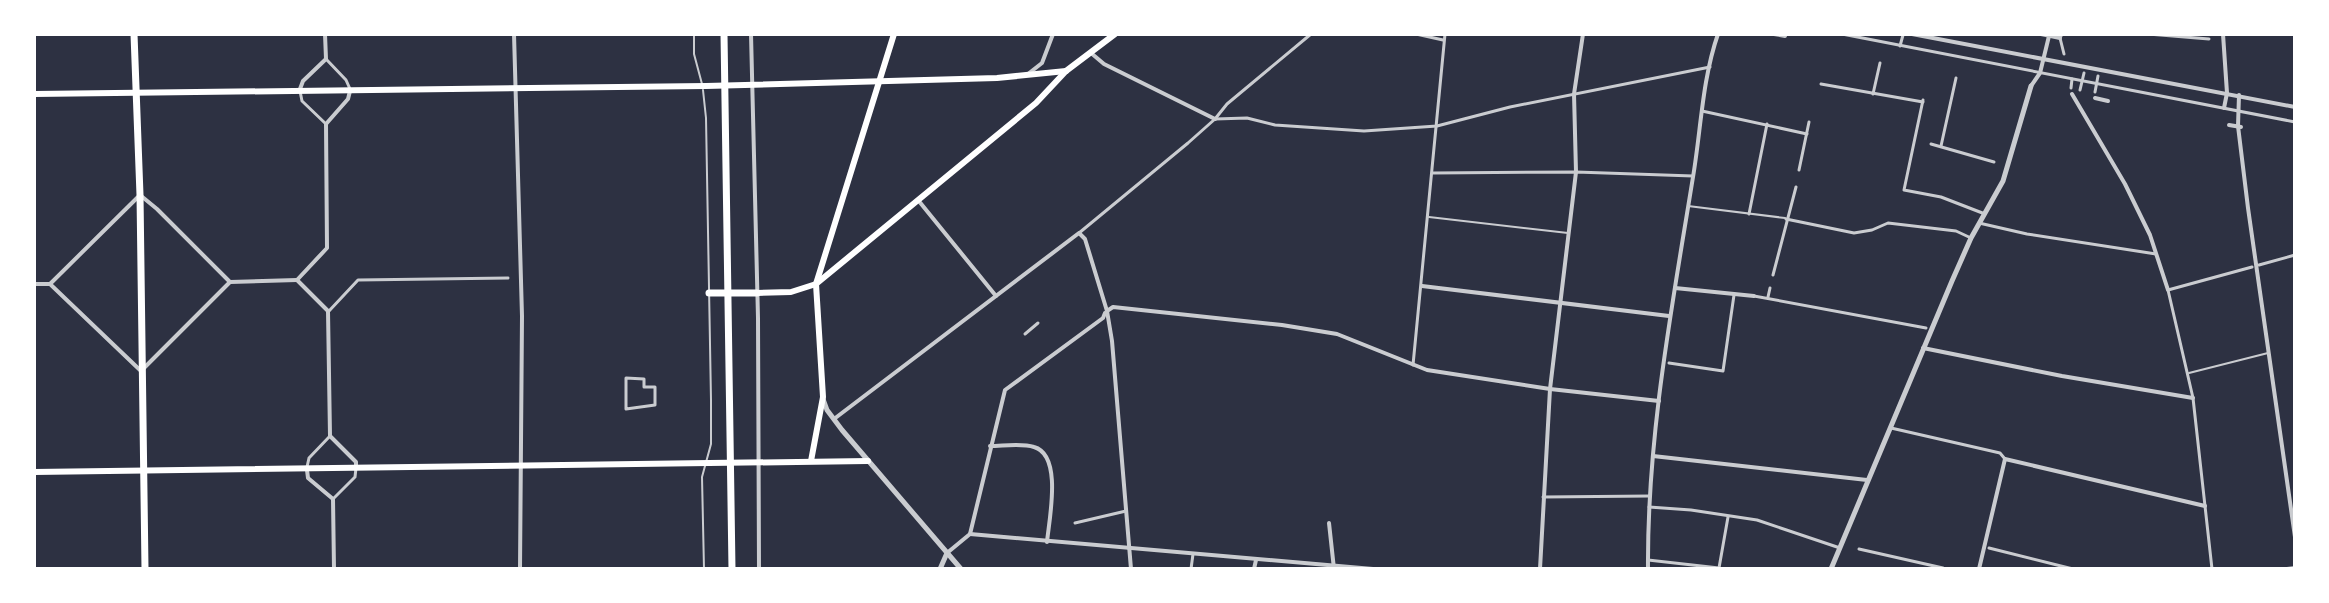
<svg xmlns="http://www.w3.org/2000/svg" width="2329" height="603" font-family="'Nunito Sans',sans-serif">
<style>
.lines{fill:none;stroke-linecap:round;stroke-linejoin:round}
.service{stroke:#caccd0;stroke-width:2}
.pedestrian{stroke:#caccd0;stroke-width:3}
.minor{stroke:#caccd0;stroke-width:4}
.tertiary{stroke:#caccd0;stroke-width:5}
.secondary{stroke:#fff;stroke-width:6}
.primary{stroke:#fff;stroke-width:7}
</style>
<rect width="100%" height="100%" fill="#2d3142"/>
<g class="lines">
<!-- service -->
<g class="service">
<polyline points="694,34 694,54 702,84"/>
<polyline points="703,90 706,118 711,400 711,444 702,477 704,569"/>
<polyline points="1688,206 1785,218"/>
<polyline points="1429,217 1568,233"/>
<polyline points="2189,373 2268,353"/>
</g>
<!-- pedestrian -->
<g class="pedestrian">
<polyline points="1416,34 1443,40"/>
<polyline points="1842,34 2295,122"/>
<polyline points="2062,34 2060,38 2064,54"/>
<polyline points="2148,34 2209,39"/>
<polyline points="1900,46 1903,35"/>
<polyline points="326,59 346,80 350,89"/>
<polyline points="1821,84 1923,102"/>
<polyline points="2071,88 2072,79"/>
<polyline points="2080,90 2084,73"/>
<polyline points="300,91 302,101 326,124"/>
<polyline points="2095,92 2098,76"/>
<polyline points="1873,94 1880,63"/>
<polyline points="1923,100 1904,190 1941,197 1985,214"/>
<polyline points="1702,111 1807,134"/>
<polyline points="1215,119 1247,118 1275,125 1364,131 1437,126 1510,107 1710,67"/>
<polyline points="1931,144 1994,162"/>
<polyline points="1941,146 1956,78"/>
<polyline points="1799,170 1809,122"/>
<polyline points="1433,173 1576,172 1693,176"/>
<polyline points="1749,214 1767,124"/>
<polyline points="1786,219 1854,233 1872,230 1888,223 1956,231 1971,238"/>
<polyline points="1979,223 2027,234 2156,254"/>
<polyline points="1079,233 1188,143 1215,119 1227,104 1311,34"/>
<polyline points="2259,265 2295,255"/>
<polyline points="1773,275 1796,187"/>
<polyline points="1754,296 1926,328"/>
<polyline points="1768,297 1770,288"/>
<polyline points="329,311 358,280 508,278"/>
<polyline points="1025,334 1038,323"/>
<polyline points="1669,363 1723,371 1734,295"/>
<polyline points="1413,365 1445,34"/>
<polygon points="626,378 644,379 644,387 655,387 655,405 626,409"/>
<polyline points="1891,428 2000,453 2005,459"/>
<polyline points="307,467 309,458 330,436"/>
<polyline points="1543,497 1650,496"/>
<polyline points="333,499 355,477 356,468"/>
<polyline points="1649,507 1691,510 1757,520 1840,548"/>
<polyline points="1075,523 1126,511"/>
<polyline points="1989,548 2073,569"/>
<polyline points="1859,549 1943,568"/>
<polyline points="1648,560 1719,568 1728,517"/>
<polyline points="1191,569 1193,554"/>
<polyline points="2212,569 2193,398 2168,290 2252,267"/>
</g>
<!-- minor -->
<g class="minor">
<polyline points="514,34 522,316 520,569"/>
<polyline points="751,34 758,318 759,569"/>
<polyline points="1774,34 1785,36"/>
<polyline points="1912,34 2295,107"/>
<polyline points="2041,34 2060,38"/>
<polyline points="2223,34 2227,93 2224,108"/>
<polyline points="1091,53 1104,64 1215,119"/>
<polyline points="1028,74 1042,63 1053,34"/>
<polyline points="2031,86 2040,73 2049,36"/>
<polyline points="300,89 303,81 326,59 325,34"/>
<polyline points="2072,94 2125,184 2150,235 2168,290"/>
<polyline points="2239,95 2238,126 2248,208 2295,537"/>
<polyline points="2095,98 2108,101"/>
<polyline points="2229,125 2241,127"/>
<polyline points="918,200 996,296"/>
<polyline points="297,280 328,311 330,436 356,462 356,468"/>
<polyline points="297,280 327,248 326,124 348,99 350,91"/>
<polyline points="230,282 297,280"/>
<polyline points="34,284 50,284"/>
<polyline points="50,284 141,371 230,282"/>
<polyline points="50,284 140,195 157,209 230,282"/>
<polyline points="1422,286 1669,316"/>
<polyline points="1675,288 1754,296"/>
<polyline points="1107,311 1113,307 1282,325 1337,334 1427,370 1550,389 1659,401"/>
<polyline points="1923,348 2062,376 2193,398"/>
<polyline points="834,419 1079,233 1085,239 1107,311 1112,341 1131,569"/>
<path d="M990,446C1003,446 1022,443 1034,447C1063,455 1049,520 1047,542"/>
<polyline points="1653,456 1867,480"/>
<polyline points="307,470 308,478 333,499 334,569"/>
<polyline points="1329,523 1334,569"/>
<polyline points="970,534 1373,569"/>
<polyline points="947,553 970,534 1005,390 1103,318 1105,313"/>
<polyline points="1254,569 1256,560"/>
<polyline points="1540,569 1550,389 1576,172 1574,94 1583,34"/>
<path d="M1648,569C1647,437 1672,307 1693,177C1701,130 1702,80 1718,34"/>
<polyline points="1979,569 2005,459 2205,506"/>
<polyline points="2287,569 2295,568"/>
</g>
<!-- tertiary -->
<g class="tertiary">
<polyline points="823,399 827,410 842,430 961,569"/>
<polyline points="940,569 947,553"/>
<polyline points="1831,569 1952,281 1971,238 2003,181 2031,86"/>
</g>
<!-- secondary -->
<g class="secondary">
<polyline points="34,94 706,86 997,78 1066,71"/>
<polyline points="757,293 791,292 816,284 1036,103 1066,71 1115,34"/>
<polyline points="811,461 823,397 816,284 894,34"/>
<polyline points="34,472 868,461"/>
</g>
<!-- primary -->
<g class="primary">
<polyline points="134,34 140,195 145,569"/>
<polyline points="724,34 732,569"/>
<polyline points="709,293 757,293"/>
</g>
</g>
<!-- border -->
<rect width="2329" height="603" fill="none" stroke="#ffffff" stroke-width="72"/>
</svg>
